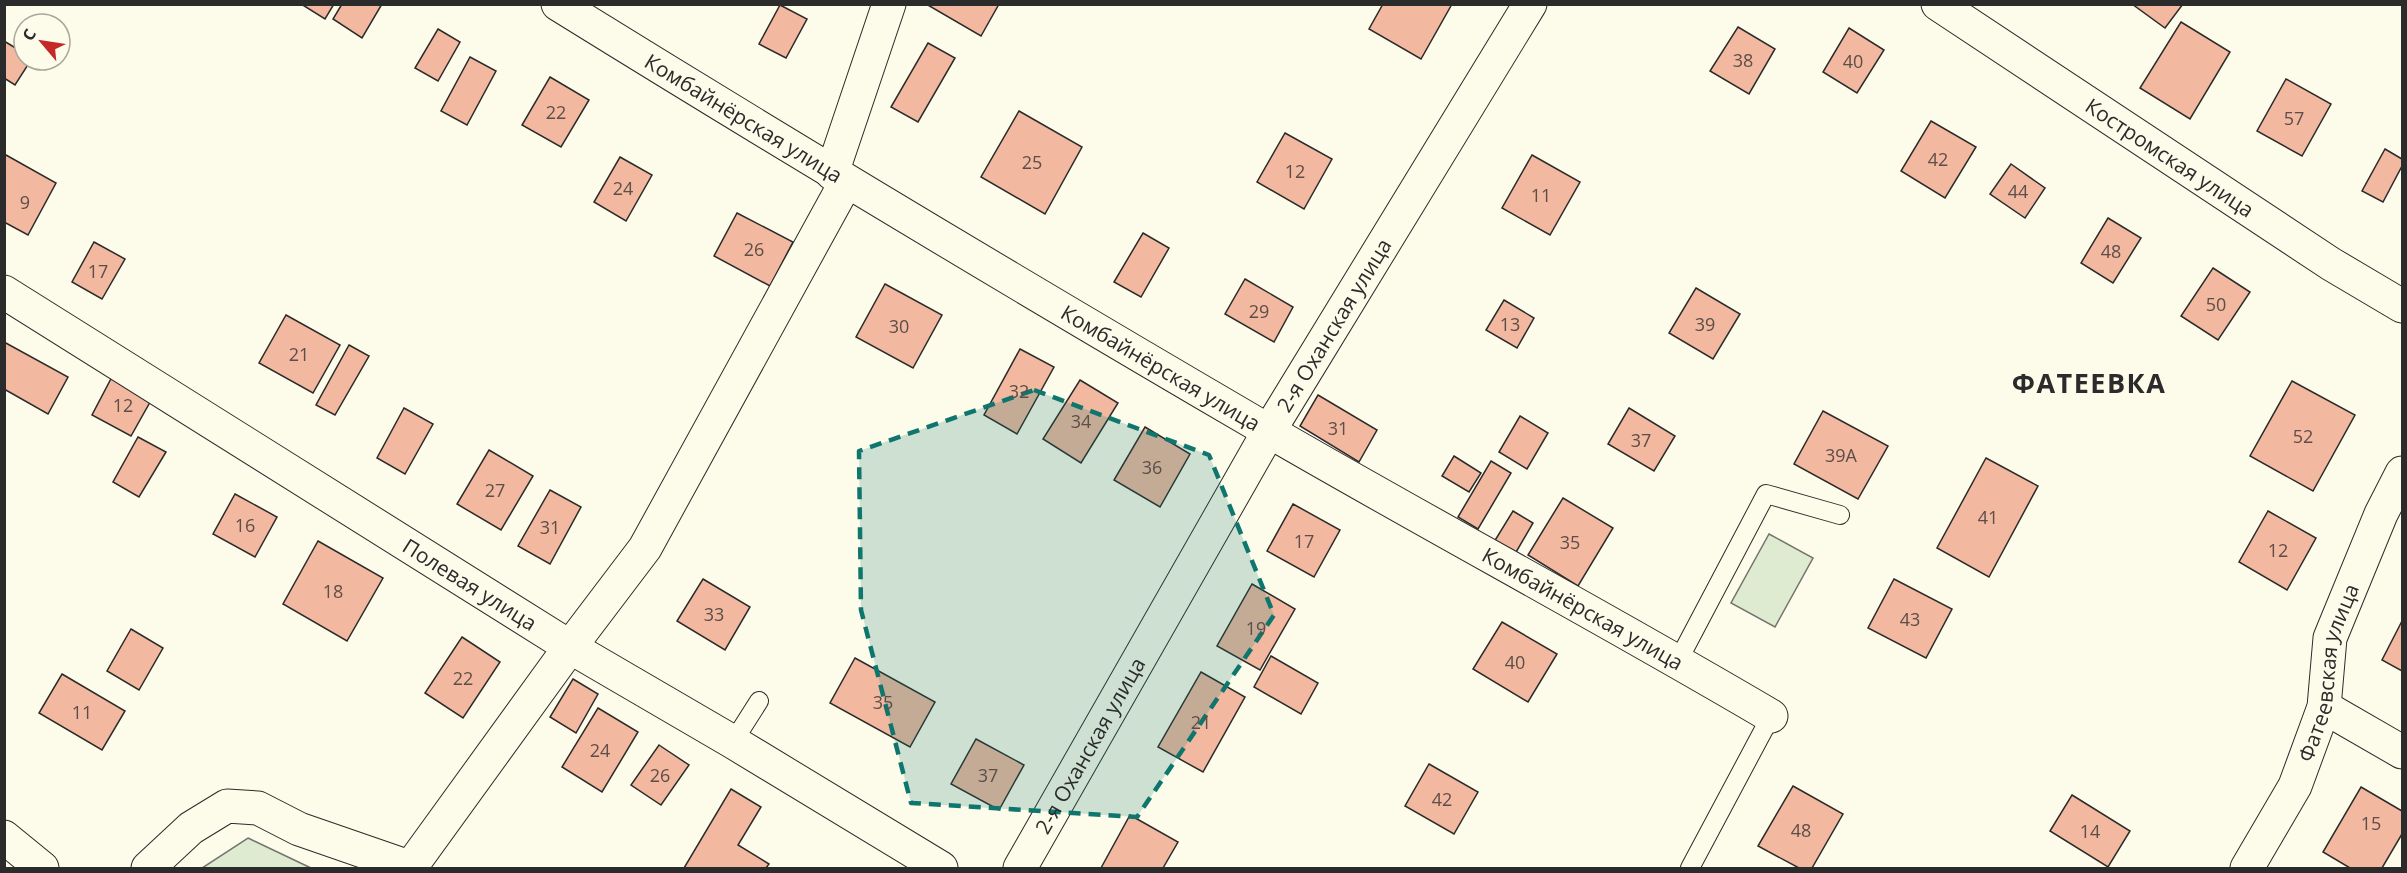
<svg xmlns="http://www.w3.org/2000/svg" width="2407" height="873" font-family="'Open Sans',sans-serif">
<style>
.green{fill:#deebd1;stroke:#74746e;stroke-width:1.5}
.building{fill:#f2b8a0;stroke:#2b2b2b;stroke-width:1.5}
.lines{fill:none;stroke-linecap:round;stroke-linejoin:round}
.service-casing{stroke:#2b2b2b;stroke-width:20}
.minor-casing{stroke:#2b2b2b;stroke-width:35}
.tertiary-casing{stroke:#2b2b2b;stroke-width:35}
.service{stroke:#fdfbea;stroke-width:18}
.minor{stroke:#fdfbea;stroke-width:33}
.tertiary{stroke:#fdfbea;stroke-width:33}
.marked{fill:#0f766e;fill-opacity:0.2;stroke:#0f766e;stroke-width:4.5;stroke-dasharray:12 8;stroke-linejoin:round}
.labels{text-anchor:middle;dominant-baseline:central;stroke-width:4.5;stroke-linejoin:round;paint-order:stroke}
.number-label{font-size:18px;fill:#5d4e48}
.street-label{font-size:21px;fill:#2b2b2b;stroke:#fdfbea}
.district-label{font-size:27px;font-weight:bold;letter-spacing:1.5px;fill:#2b2b2b;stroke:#fdfbea}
</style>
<rect width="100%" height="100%" fill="#fdfbea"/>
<!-- green -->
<g class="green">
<polygon points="1769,534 1813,558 1775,627 1731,603"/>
<polygon points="248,838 311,868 202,868"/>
</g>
<!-- building -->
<g class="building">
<polygon points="301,4 334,4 325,19"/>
<polygon points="342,4 382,4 362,38 333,19"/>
<polygon points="926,4 999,4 981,36"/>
<polygon points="1383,4 1452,4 1421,59 1369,29"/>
<polygon points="2132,4 2183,4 2165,28"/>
<polygon points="780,5 807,19 786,58 759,44"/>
<polygon points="2181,22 2230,52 2190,119 2140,88"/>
<polygon points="1738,27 1775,49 1749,94 1710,71"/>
<polygon points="1849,28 1884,50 1857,93 1823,72"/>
<polygon points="438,29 460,42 438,81 415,68"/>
<polygon points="4,41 24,53 24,60 31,60 15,85 4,78"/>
<polygon points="928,43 955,58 918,122 891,107"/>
<polygon points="470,57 496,71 467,125 441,111"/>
<polygon points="550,77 589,100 561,147 522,125"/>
<polygon points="2286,79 2331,104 2302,156 2257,131"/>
<polygon points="1019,111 1082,147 1045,214 981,177"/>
<polygon points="1931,121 1976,147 1945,198 1901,171"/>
<polygon points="1285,133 1332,159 1304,209 1257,182"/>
<polygon points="2385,149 2402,159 2402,166 2383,202 2362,191"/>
<polygon points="6,155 56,183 28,235 4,222 4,158"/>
<polygon points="1532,155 1580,182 1550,235 1502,208"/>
<polygon points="620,157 652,175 626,221 594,202"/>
<polygon points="2011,164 2045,188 2025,218 1990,194"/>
<polygon points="737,213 793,242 770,286 714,256"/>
<polygon points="2108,218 2141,238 2113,283 2081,263"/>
<polygon points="1143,233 1169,248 1141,297 1114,282"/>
<polygon points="94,242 125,259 102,299 72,282"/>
<polygon points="2213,268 2250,292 2218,340 2181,316"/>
<polygon points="1245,279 1293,307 1274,342 1225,314"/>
<polygon points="885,284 942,315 913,368 856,337"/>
<polygon points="1696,288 1740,314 1713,359 1669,333"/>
<polygon points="1504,300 1534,318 1517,348 1486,330"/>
<polygon points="286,315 340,345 313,393 259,363"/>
<polygon points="4,342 68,377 48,414 4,389"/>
<polygon points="349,345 369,356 335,415 316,405"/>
<polygon points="1020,349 1054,367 1017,434 984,415"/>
<polygon points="114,373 154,395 131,436 92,415"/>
<polygon points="1080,380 1118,403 1081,463 1043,439"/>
<polygon points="2292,381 2355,415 2313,491 2250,456"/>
<polygon points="1318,395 1377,430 1359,462 1300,426"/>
<polygon points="404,408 433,424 405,474 377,458"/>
<polygon points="1629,408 1675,436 1654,471 1608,444"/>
<polygon points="1823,411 1888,446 1858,499 1794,464"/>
<polygon points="1520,416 1548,433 1527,469 1499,452"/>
<polygon points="1145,427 1190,454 1160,507 1114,480"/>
<polygon points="138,437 166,452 139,497 113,482"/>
<polygon points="489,450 533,476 501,530 457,504"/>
<polygon points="1454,456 1481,473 1469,492 1442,476"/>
<polygon points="1986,458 2038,486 1989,577 1937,548"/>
<polygon points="1491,461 1511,473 1478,529 1458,517"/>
<polygon points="550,490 581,507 550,564 518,546"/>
<polygon points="235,494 277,517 255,557 213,534"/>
<polygon points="1563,498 1613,528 1578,586 1528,555"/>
<polygon points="1293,504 1340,530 1314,577 1267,551"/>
<polygon points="1513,511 1533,523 1515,554 1494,542"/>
<polygon points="2268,511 2316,538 2287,590 2239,562"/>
<polygon points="318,541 383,578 347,641 283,604"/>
<polygon points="703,579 750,607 725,650 677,621"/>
<polygon points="1894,579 1952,609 1926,658 1868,628"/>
<polygon points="1252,584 1295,609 1260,670 1217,646"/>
<polygon points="2402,621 2402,671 2382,660"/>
<polygon points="1502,622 1557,654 1528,702 1473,669"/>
<polygon points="131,629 163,648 139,690 107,671"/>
<polygon points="462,637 500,662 463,718 425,693"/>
<polygon points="1271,656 1318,683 1301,714 1254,687"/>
<polygon points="855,658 935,702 910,747 830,703"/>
<polygon points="1201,672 1245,697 1203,772 1158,747"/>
<polygon points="62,674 125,711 102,750 39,713"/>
<polygon points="573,679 598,694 576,733 550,717"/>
<polygon points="598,708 638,732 602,792 562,767"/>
<polygon points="976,739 1024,765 999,810 951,784"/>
<polygon points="659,745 689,765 661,805 631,785"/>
<polygon points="1429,764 1478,792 1454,834 1405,806"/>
<polygon points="1793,786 1843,814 1812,868 1799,868 1758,846"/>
<polygon points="2361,787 2402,811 2402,834 2382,868 2350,868 2323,852"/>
<polygon points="731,789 761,807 738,845 769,864 766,868 684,868"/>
<polygon points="2072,795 2130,831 2108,867 2050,831"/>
<polygon points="1130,815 1178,842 1163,868 1101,868"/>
</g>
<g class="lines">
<defs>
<g id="service">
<polyline points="1678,661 1766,494 1840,515"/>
<polyline points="733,742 759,701"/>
<polyline points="1690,868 1771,716"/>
</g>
<g id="minor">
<path id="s1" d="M558,4C792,149 1029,291 1267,430C1434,527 1605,618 1771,716"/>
<polyline points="832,173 889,4"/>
<path id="s2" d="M4,292L570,647L733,742L941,868"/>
<polyline points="2324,707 2402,752"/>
<polyline points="4,837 42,868"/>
<polyline points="148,868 191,828 227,806 258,808 299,829 409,867"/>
<polyline points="410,868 570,647 645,548 846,182"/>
<path id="s3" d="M1020,868L1269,431L1530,4"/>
<path id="s4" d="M2247,868L2295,786L2324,707L2330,638L2381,514L2402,473"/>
</g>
<g id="tertiary">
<path id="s5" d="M1938,4L2331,264L2402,306"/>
</g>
</defs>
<!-- service casing -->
<use href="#service" class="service-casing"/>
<!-- minor casing -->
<use href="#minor" class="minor-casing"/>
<!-- tertiary casing -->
<use href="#tertiary" class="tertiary-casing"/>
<!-- service -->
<use href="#service" class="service"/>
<!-- minor -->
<use href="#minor" class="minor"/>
<!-- tertiary -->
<use href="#tertiary" class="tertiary"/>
</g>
<!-- marked area -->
<path class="marked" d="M1034,390L1209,455L1274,615L1137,817L911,803L861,610L859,451Z"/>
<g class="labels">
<!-- number labels -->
<g class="number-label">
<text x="1743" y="60">38</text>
<text x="1853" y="61">40</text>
<text x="556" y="112">22</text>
<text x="2294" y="118">57</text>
<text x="1938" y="159">42</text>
<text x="1032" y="162">25</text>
<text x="1295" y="171">12</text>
<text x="623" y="188">24</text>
<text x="2018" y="191">44</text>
<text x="1541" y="195">11</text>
<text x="25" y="202">9</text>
<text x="754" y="249">26</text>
<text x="2111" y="251">48</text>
<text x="98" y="271">17</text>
<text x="2216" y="304">50</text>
<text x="1259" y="311">29</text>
<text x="1510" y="324">13</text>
<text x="1705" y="324">39</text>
<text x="899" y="326">30</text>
<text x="299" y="354">21</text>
<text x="1019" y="391">32</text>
<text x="123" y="405">12</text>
<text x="1081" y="421">34</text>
<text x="1338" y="428">31</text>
<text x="2303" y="436">52</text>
<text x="1641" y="440">37</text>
<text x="1841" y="455">39А</text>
<text x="1152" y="467">36</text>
<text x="495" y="490">27</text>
<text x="1988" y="517">41</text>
<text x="245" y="525">16</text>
<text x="550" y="527">31</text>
<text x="1304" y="541">17</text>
<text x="1570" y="542">35</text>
<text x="2278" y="550">12</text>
<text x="333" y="591">18</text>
<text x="714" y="614">33</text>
<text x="1910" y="619">43</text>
<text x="1256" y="628">19</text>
<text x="1515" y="662">40</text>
<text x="463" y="678">22</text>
<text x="883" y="702">35</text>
<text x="82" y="712">11</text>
<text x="1201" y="722">21</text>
<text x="600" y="750">24</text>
<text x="660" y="775">26</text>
<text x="988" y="775">37</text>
<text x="1442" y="799">42</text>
<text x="2371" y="823">15</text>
<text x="1801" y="830">48</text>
<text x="2090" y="831">14</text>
</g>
<!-- street labels -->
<g class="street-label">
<text stroke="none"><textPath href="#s1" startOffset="218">Комбайнёрская улица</textPath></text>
<text stroke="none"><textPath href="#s5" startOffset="278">Костромская улица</textPath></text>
<text stroke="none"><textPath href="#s3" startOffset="627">2-я Оханская улица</textPath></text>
<text stroke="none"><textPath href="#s1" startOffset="704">Комбайнёрская улица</textPath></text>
<text stroke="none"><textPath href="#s2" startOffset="550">Полевая улица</textPath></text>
<text stroke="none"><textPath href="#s1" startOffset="1190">Комбайнёрская улица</textPath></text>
<text stroke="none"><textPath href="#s4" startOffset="214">Фатеевская улица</textPath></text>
<text stroke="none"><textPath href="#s3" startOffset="141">2-я Оханская улица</textPath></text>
</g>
<!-- district labels -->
<g class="district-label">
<text x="2089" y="382">ФАТЕЕВКА</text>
</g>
</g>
<!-- border -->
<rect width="2407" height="873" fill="none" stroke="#2b2b2b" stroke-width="12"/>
<!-- north arrow -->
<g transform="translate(42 42) rotate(299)"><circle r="28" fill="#fdfbea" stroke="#a9a89e" stroke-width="1.5"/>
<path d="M0-4.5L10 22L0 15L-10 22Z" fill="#c62828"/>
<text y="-9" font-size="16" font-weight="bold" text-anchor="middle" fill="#2b2b2b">С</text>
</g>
</svg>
